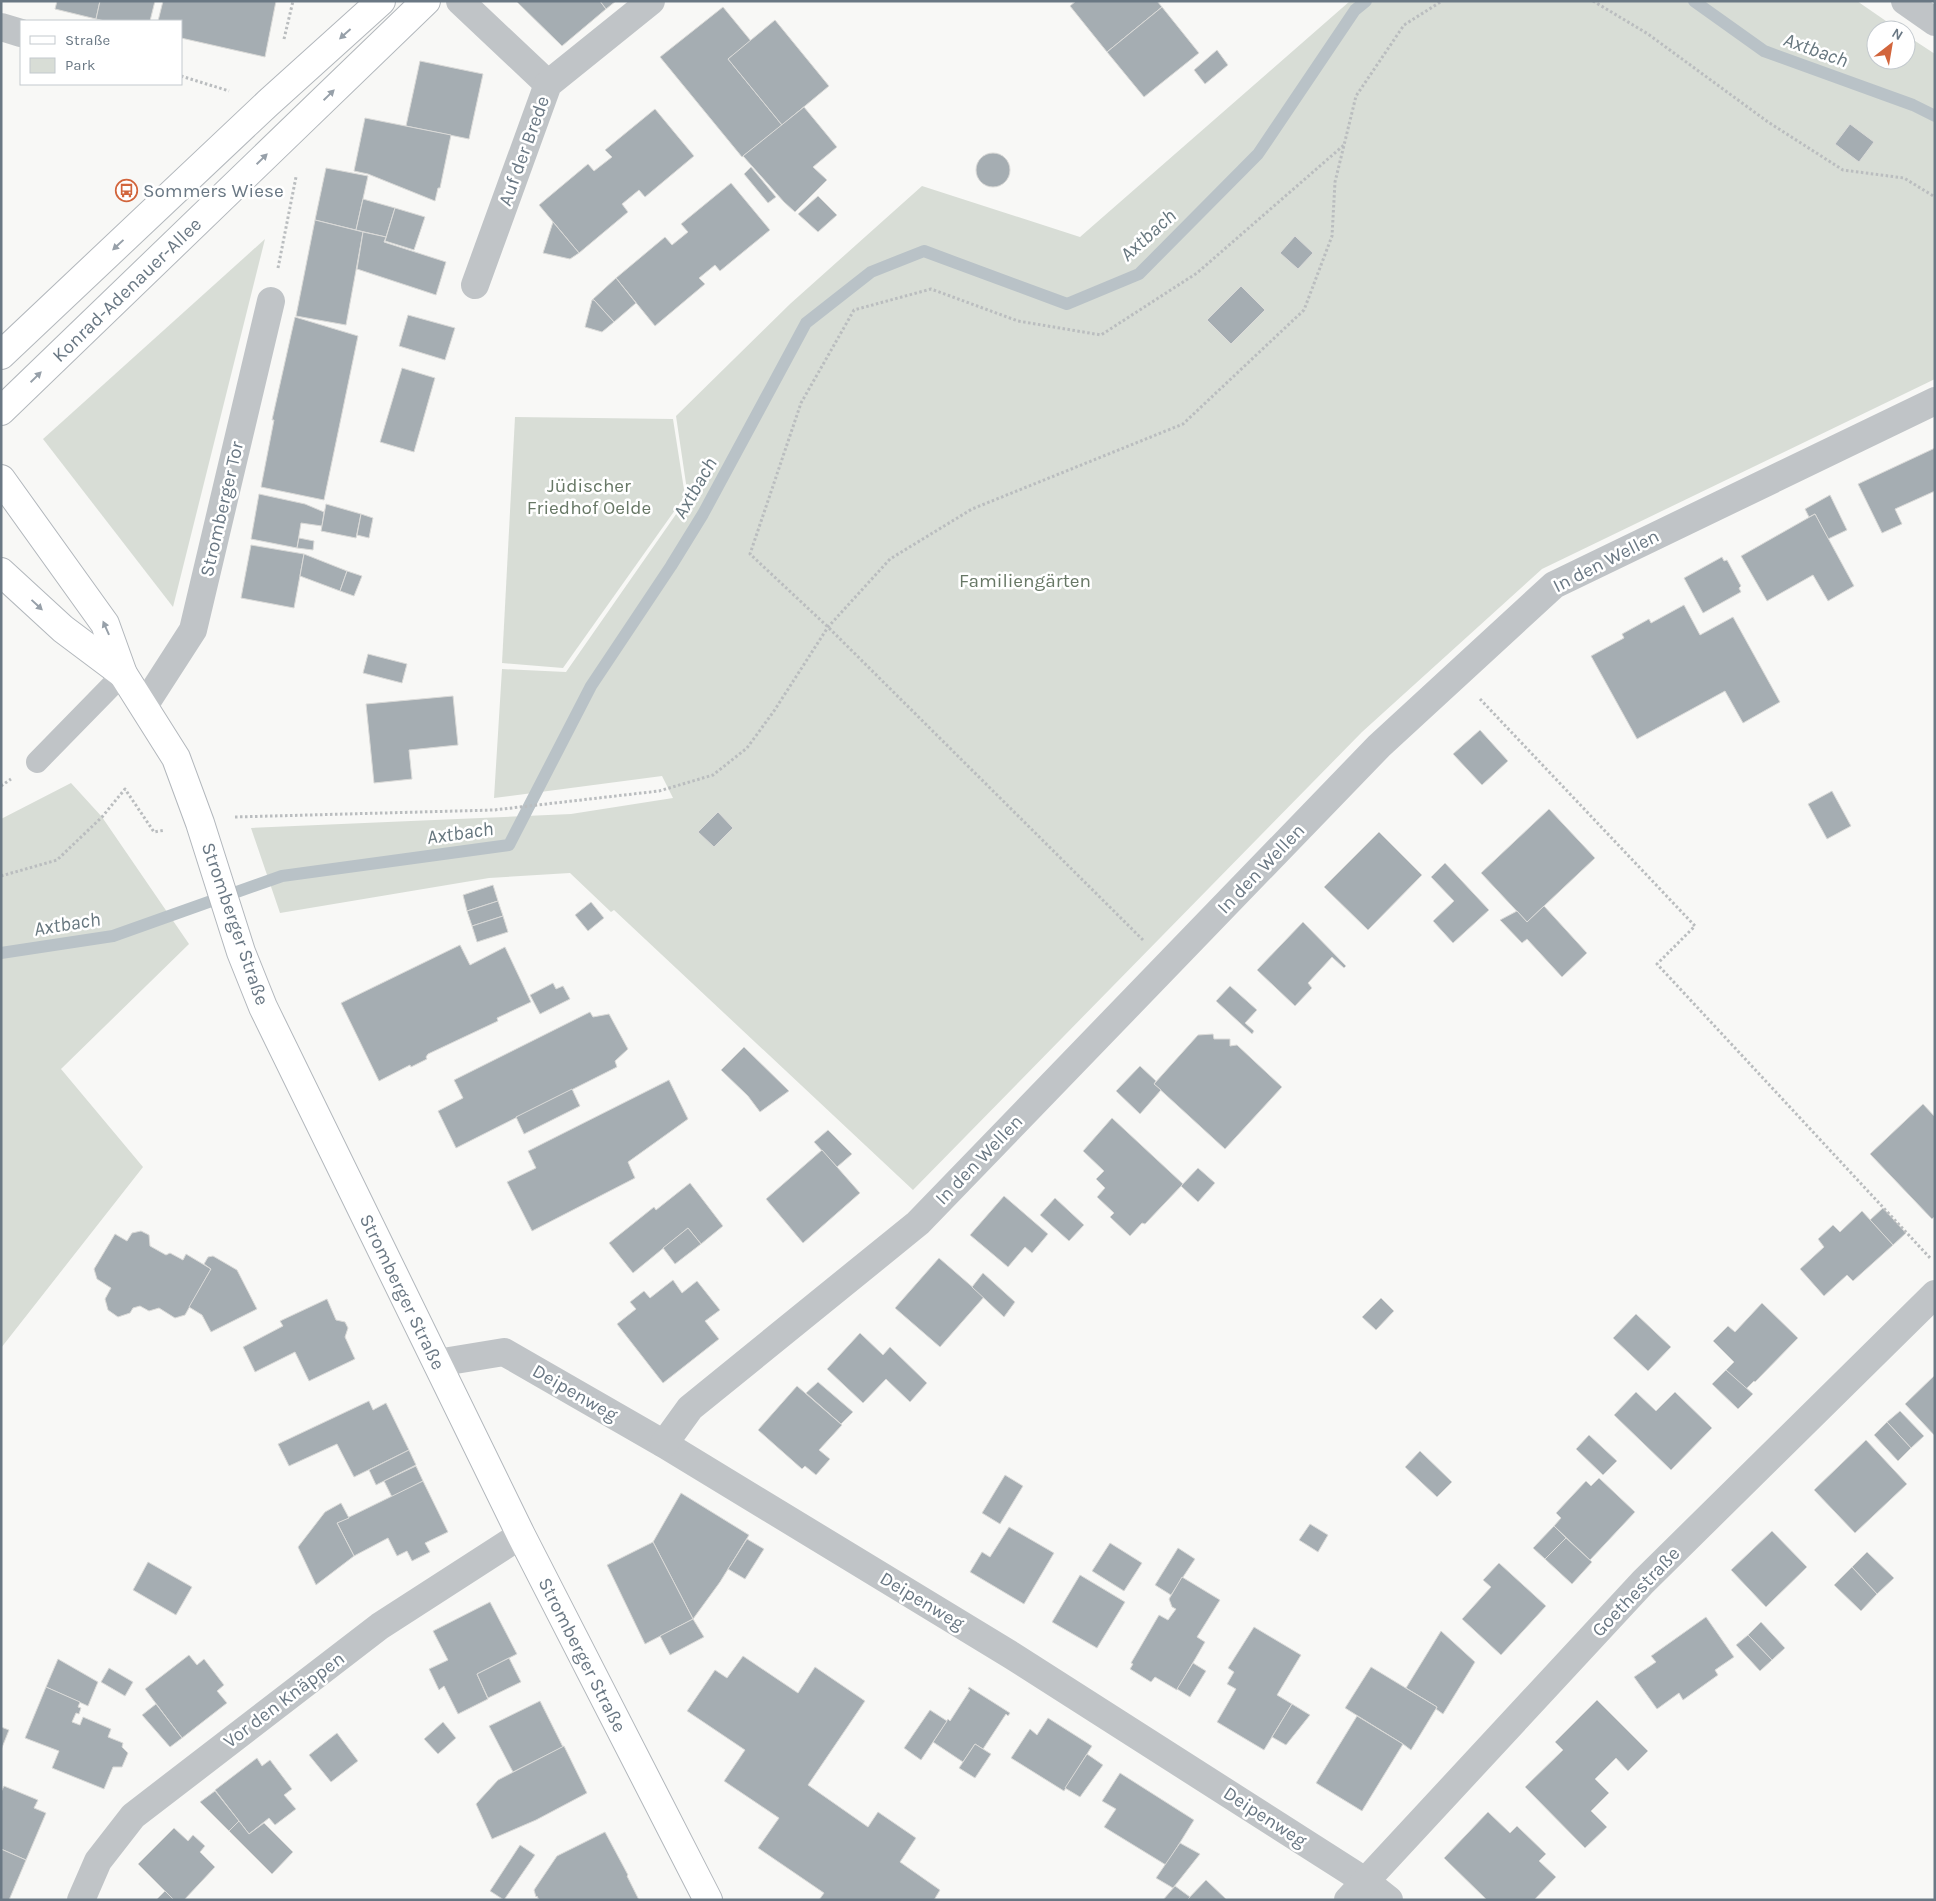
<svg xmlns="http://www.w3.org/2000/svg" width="1936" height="1901" font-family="Karla,sans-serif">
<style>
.green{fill:#d8ddd6}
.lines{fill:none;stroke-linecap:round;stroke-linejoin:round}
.stream{stroke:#b9c2c7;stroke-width:12}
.building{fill:#a5adb2;stroke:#dadad8}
.secondary-casing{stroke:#b2b7bc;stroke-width:30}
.path{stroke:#babdbf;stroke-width:3;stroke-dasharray:2.5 2.5;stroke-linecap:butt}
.service{stroke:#c0c4c7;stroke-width:22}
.minor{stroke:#c0c4c7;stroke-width:28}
.secondary{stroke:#fff;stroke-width:28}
.oneway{fill:#97a0a9}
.labels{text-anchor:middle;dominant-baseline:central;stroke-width:5;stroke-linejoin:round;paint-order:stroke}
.street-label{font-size:19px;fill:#6a7884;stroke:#fff}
.poi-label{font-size:19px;fill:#6a7884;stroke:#fff;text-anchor:start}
.park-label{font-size:19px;fill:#677765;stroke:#fff}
.water-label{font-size:20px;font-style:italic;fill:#67777f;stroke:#fff}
</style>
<rect width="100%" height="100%" fill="#f8f8f6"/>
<!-- green -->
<g class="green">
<polygon points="1350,1 1857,1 1899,30 1876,30 1876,60 1906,60 1906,35 1935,54 1935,379 1542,569 1362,732 913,1190 614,910 611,912 570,873 489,878 280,913 251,828 571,814 673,798 662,776 494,798 502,669 566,672 688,497 676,416 790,304 922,186 1080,237"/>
<polygon points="265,239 173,607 43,439"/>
<polygon points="515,417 673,419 685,496 563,668 502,663"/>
<polygon points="71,783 102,817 189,944 61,1069 143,1167 1,1348 1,819"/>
</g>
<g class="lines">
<!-- stream -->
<g class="stream">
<polyline points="1694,1 1764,51 1913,105 1935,116"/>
<polyline points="1,953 113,936 282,876 509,845 591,686 671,566 703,514 806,323 871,272 924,251 1067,304 1139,274 1258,154 1355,10 1366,1"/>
</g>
</g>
<!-- building -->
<g class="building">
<polygon points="57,1 100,1 96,19 55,9"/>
<polygon points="100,1 155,1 150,21 105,21 96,19"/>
<polygon points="163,1 276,1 265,57 181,38 181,21 158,21"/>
<polygon points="516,1 600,1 606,9 562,46"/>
<polygon points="600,1 616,1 606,9"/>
<polygon points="1076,1 1157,1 1162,7 1107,52 1070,6"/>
<polygon points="723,7 751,41 728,59 782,125 742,157 660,57"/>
<polygon points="1162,7 1199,53 1144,97 1107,52"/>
<polygon points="775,20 829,86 782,125 728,59"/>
<polygon points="1217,50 1228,65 1205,84 1194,70"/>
<polygon points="420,61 483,74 469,139 406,126"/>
<polygon points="804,107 837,147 813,167 827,180 795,212 784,202 743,156"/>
<polygon points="655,109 694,156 645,197 639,190 622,204 628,212 579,253 539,205 588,164 594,171 612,157 605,150"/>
<polygon points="365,118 451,135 440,188 438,188 435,201 368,174 354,171"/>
<polygon points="1850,124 1874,142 1859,162 1835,144"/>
<circle cx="993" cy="170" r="17"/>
<polygon points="751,167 776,197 768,203 744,174"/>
<polygon points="326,168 368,176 356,230 315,220"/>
<polygon points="731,183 770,230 720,271 715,265 699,278 705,284 655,326 616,278 665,237 672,245 688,232 681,224"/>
<polygon points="818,196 837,215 818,232 798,214"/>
<polygon points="363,199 395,208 386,237 356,230"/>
<polygon points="395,208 425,217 414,250 385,241"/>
<polygon points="315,220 363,232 346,325 296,316"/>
<polygon points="553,222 579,253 570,259 543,253"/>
<polygon points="363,232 386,237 384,242 446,262 436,295 357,269"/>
<polygon points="1295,236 1313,253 1298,269 1280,253"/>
<polygon points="616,278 636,303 614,322 594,300 592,300"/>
<polygon points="1241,286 1265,310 1231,344 1207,320"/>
<polygon points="592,300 594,300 614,322 602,332 585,327"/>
<polygon points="408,315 455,328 445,360 399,346"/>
<polygon points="295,317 358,336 324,500 261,487 274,420 272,420"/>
<polygon points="402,368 435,378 414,452 380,442"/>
<polygon points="1935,448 1935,491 1895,509 1902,524 1882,533 1858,484"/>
<polygon points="259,494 305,504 324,512 322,526 301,523 297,548 251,539"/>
<polygon points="1830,495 1847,530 1828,539 1815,514 1809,517 1805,509"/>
<polygon points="326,504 361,514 356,538 321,531"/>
<polygon points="361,514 373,518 369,538 357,535"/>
<polygon points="1815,514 1854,586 1828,601 1813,575 1767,601 1741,556"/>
<polygon points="299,538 314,541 313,550 297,548"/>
<polygon points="251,545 304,554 294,608 241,598"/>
<polygon points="304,554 347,571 340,591 300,576"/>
<polygon points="1722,557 1724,561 1727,560 1741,586 1739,588 1741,592 1703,613 1684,578"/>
<polygon points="347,571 362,576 354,596 340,591"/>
<polygon points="1684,605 1700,635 1733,617 1780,702 1743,723 1725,691 1637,739 1591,656 1624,638 1622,634 1649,619 1651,623"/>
<polygon points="368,654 407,664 402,683 363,673"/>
<polygon points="453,696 458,745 409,750 412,779 374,783 366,704"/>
<polygon points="1480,730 1508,761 1482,785 1453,754"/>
<polygon points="1832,791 1851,826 1827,839 1808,804"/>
<polygon points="1549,809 1595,858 1527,922 1481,873"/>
<polygon points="718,812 733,828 714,847 698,832"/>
<polygon points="1379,832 1422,875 1368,930 1324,887"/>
<polygon points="1445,863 1489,910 1453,943 1433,921 1454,901 1431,877"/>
<polygon points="493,885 498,901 467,911 463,895"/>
<polygon points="498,901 503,916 472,926 467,911"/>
<polygon points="591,902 604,918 588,931 575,915"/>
<polygon points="1544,906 1587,953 1562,977 1527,939 1522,943 1500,920 1517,911 1527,922"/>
<polygon points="503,916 508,932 477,942 472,926"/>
<polygon points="1303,922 1346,966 1344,968 1332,957 1308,983 1312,988 1295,1006 1257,970"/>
<polygon points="460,945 470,965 505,947 531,1002 497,1018 498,1021 428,1054 426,1057 427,1059 411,1067 410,1065 379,1081 341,1003"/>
<polygon points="553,983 556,989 563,986 570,999 540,1014 530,995"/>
<polygon points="1230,986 1257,1010 1245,1023 1254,1031 1252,1034 1216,1001"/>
<polygon points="590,1012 593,1017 609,1014 628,1049 615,1061 617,1067 456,1148 438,1111 463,1098 454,1080"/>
<polygon points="1213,1034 1214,1039 1230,1039 1230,1046 1237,1045 1282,1087 1225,1149 1154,1084 1198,1035"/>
<polygon points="744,1047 789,1091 760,1112 748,1096 721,1070"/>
<polygon points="1140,1066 1156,1081 1154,1084 1161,1090 1140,1114 1116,1091"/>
<polygon points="669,1080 688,1119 628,1162 635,1178 532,1231 507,1182 536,1168 528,1151"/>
<polygon points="572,1089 580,1106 524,1134 516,1117"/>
<polygon points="1923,1104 1935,1117 1935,1216 1932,1219 1870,1154"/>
<polygon points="1112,1118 1183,1184 1145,1224 1142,1223 1130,1236 1110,1217 1114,1213 1097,1197 1105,1188 1096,1179 1104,1171 1083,1151"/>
<polygon points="828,1130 852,1154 837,1167 814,1142"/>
<polygon points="822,1150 860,1193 803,1243 766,1199"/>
<polygon points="1198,1168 1215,1183 1198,1202 1181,1186"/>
<polygon points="690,1183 723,1226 701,1244 688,1228 633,1273 609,1243 654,1207 656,1210"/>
<polygon points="1004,1196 1048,1234 1032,1253 1025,1247 1008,1267 970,1235"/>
<polygon points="1055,1198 1084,1225 1069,1241 1040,1215"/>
<polygon points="1883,1208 1906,1233 1893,1245 1870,1220"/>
<polygon points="1862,1211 1893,1245 1853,1281 1847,1275 1824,1296 1800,1269 1824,1247 1818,1239 1833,1225 1840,1232"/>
<polygon points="688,1228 701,1244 675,1264 663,1248"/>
<polygon points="141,1231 149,1235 150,1246 166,1255 170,1253 183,1260 186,1254 211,1269 185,1315 175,1318 159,1308 149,1311 140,1306 133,1308 130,1313 118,1317 108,1310 105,1299 111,1288 97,1279 94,1269 115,1234 127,1241 132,1233"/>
<polygon points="213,1256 237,1270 257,1309 211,1332 202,1315 189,1307 211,1269 204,1264 208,1257"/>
<polygon points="939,1258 984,1297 940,1347 895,1308"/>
<polygon points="983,1273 1015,1302 1004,1317 972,1287"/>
<polygon points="673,1280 682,1293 697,1281 720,1310 705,1321 719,1339 663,1383 617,1324 636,1309 630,1302 644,1291 650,1298"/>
<polygon points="1381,1298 1394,1311 1376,1330 1362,1317"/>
<polygon points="327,1299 336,1320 345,1322 348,1328 345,1337 355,1359 309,1381 295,1352 255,1372 243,1347 283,1326 280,1321"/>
<polygon points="1762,1303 1798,1338 1755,1382 1754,1381 1746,1389 1726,1370 1734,1362 1713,1341 1728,1326 1735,1332"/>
<polygon points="1636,1314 1671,1347 1648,1371 1613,1338"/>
<polygon points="860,1333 883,1355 890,1347 927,1383 910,1402 886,1379 863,1403 827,1369"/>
<polygon points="1726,1370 1753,1394 1738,1409 1712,1384"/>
<polygon points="1935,1375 1935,1436 1905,1404"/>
<polygon points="818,1382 853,1412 841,1424 806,1393"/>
<polygon points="797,1386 842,1425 819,1450 830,1459 816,1475 805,1466 802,1469 758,1430"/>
<polygon points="1636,1392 1656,1411 1675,1392 1712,1428 1671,1470 1614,1415"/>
<polygon points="369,1401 373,1410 386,1403 409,1450 354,1477 337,1444 289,1466 278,1444"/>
<polygon points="1900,1411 1924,1436 1911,1448 1887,1422"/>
<polygon points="1887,1422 1911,1448 1898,1461 1874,1435"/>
<polygon points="1589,1435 1617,1461 1603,1475 1576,1449"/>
<polygon points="1866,1440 1907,1484 1855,1533 1814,1490"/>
<polygon points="409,1450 416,1465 376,1485 369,1470"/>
<polygon points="1420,1451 1452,1482 1437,1497 1405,1467"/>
<polygon points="416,1466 423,1481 392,1497 384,1481"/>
<polygon points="1005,1475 1023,1486 1000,1524 982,1513"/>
<polygon points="1599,1478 1635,1512 1590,1560 1554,1526 1561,1518 1556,1513 1586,1481 1591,1486"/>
<polygon points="423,1481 448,1532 425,1543 430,1552 412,1561 407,1551 397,1556 388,1538 354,1556 337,1523"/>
<polygon points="681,1493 749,1535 720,1582 693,1619 653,1542"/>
<polygon points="341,1503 349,1518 337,1523 354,1556 316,1585 298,1547 325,1512"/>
<polygon points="1310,1524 1328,1535 1318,1552 1299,1540"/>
<polygon points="1554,1526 1566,1538 1545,1559 1533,1548"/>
<polygon points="1009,1527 1054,1553 1024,1604 970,1572 982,1552 990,1557"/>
<polygon points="1772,1531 1807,1567 1766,1607 1731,1570"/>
<polygon points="1566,1538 1592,1562 1572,1584 1545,1559"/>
<polygon points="747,1539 764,1549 745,1579 728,1569"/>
<polygon points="653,1542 693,1619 645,1644 607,1565"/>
<polygon points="1110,1543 1142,1563 1124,1591 1092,1571"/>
<polygon points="1178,1548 1195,1559 1171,1595 1155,1585"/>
<polygon points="1867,1552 1894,1578 1877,1594 1852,1567"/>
<polygon points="148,1562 192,1587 176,1615 133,1590"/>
<polygon points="1499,1563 1546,1606 1501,1655 1462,1619 1491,1587 1483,1580"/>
<polygon points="1852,1567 1877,1594 1861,1611 1834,1585"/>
<polygon points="1080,1575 1125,1602 1097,1648 1052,1622"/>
<polygon points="1182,1577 1220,1600 1197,1637 1205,1642 1177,1690 1155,1677 1151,1682 1130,1669 1133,1664 1131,1663 1159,1615 1168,1620 1176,1609 1172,1607 1169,1599"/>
<polygon points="490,1602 517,1654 477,1674 488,1699 458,1714 444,1686 439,1690 429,1669 448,1660 433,1631"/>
<polygon points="1706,1617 1734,1657 1715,1670 1718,1675 1683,1700 1679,1693 1657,1709 1634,1677 1656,1662 1651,1656"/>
<polygon points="693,1619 704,1637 670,1655 660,1636"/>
<polygon points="1761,1622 1785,1648 1772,1660 1748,1635"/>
<polygon points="1254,1627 1301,1655 1277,1695 1292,1704 1264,1750 1217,1722 1236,1689 1227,1684 1234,1672 1228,1668"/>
<polygon points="1441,1631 1475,1662 1443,1714 1436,1709 1437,1707 1406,1688"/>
<polygon points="1748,1635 1772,1660 1760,1671 1736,1645"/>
<polygon points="189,1655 197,1665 204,1659 224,1685 217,1691 227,1703 182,1738 145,1689"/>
<polygon points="743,1656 798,1693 815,1667 865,1701 808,1785 868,1827 878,1812 916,1838 900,1862 940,1890 934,1900 819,1900 824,1893 758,1848 779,1818 724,1781 745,1750 687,1711 715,1670 727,1678"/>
<polygon points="509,1658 521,1682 488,1698 477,1674"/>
<polygon points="58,1659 98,1682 88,1706 46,1687"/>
<polygon points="1193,1663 1206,1671 1190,1697 1177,1689"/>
<polygon points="1371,1667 1437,1707 1411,1750 1403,1744 1345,1708"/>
<polygon points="109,1668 133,1682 125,1696 101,1682"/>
<polygon points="46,1687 80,1702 78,1707 81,1708 79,1714 76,1713 72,1722 80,1725 83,1717 111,1729 108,1737 123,1743 122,1747 128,1753 122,1767 113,1767 104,1789 52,1768 59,1751 25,1738"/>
<polygon points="969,1687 1010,1713 1008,1716 1006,1714 983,1749 975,1744 963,1762 933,1742 948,1719 950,1721 970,1690 968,1689"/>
<polygon points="1597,1700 1648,1751 1628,1771 1616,1758 1595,1779 1609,1793 1591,1811 1607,1827 1585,1848 1525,1787 1563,1750 1555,1742"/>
<polygon points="540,1701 563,1747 513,1772 489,1726"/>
<polygon points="156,1704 182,1738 170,1747 142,1715"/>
<polygon points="1292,1704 1310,1715 1286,1745 1272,1737"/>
<polygon points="930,1710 947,1721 921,1760 904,1748"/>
<polygon points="1357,1716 1403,1744 1362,1811 1316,1783"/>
<polygon points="1048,1718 1092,1746 1064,1791 1011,1758 1030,1729 1037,1735"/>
<polygon points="443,1722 456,1738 438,1754 424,1739"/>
<polygon points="1,1727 9,1730 1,1750"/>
<polygon points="337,1733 358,1761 331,1782 309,1755"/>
<polygon points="975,1744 991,1754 975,1778 959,1768"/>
<polygon points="564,1746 587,1793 536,1820 492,1839 476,1804 498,1780"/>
<polygon points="1087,1754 1103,1765 1080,1797 1065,1788"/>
<polygon points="257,1758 262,1766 270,1760 292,1789 284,1795 296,1809 275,1825 269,1818 249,1834 215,1790"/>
<polygon points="1120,1773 1194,1820 1166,1865 1104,1827 1116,1809 1102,1801"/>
<polygon points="4,1786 38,1800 34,1808 46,1813 26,1860 1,1849 1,1792"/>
<polygon points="215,1791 239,1821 229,1831 200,1802"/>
<polygon points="1488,1812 1510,1833 1517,1826 1546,1854 1539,1861 1556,1877 1534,1900 1487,1900 1444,1858"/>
<polygon points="239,1821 249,1834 264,1823 293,1852 272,1874 229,1831"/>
<polygon points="174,1828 188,1841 193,1835 205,1846 200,1852 215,1867 184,1900 174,1900 138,1864"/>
<polygon points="605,1832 628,1875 627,1876 639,1900 539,1900 537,1896 536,1897 534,1890 557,1856"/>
<polygon points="1180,1843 1200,1854 1173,1888 1156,1878"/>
<polygon points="520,1845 535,1855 504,1900 490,1891"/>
<polygon points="1,1849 26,1860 9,1900 1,1900"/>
<polygon points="1206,1880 1227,1900 1187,1900"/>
<polygon points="1175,1886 1190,1897 1187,1900 1163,1900"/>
<polygon points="165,1891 174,1900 156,1900"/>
</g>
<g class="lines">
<defs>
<g id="secondary">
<polyline points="1,355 268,103 381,1"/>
<polyline points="1,411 426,1"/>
<polyline points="1,479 105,624 123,674 176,758 200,823 241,952 263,1007 521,1535 708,1900"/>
<polyline points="1,572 63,629 123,674"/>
</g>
</defs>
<!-- secondary casing -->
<use href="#secondary" class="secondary-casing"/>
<!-- path -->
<g class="path">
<polyline points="1593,1 1648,34 1768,122 1843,170 1904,178 1935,197"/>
<polyline points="284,39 293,1"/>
<polyline points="181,76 229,91"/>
<polyline points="278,268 296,177"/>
<polyline points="1480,699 1695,926 1657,964 1931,1259"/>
<polyline points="1,786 11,779"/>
<polyline points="235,817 494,810 659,791 713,775 747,748 774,711 828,627 890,559 972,509 1183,424 1304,310 1332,236 1335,182 1356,96 1404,25 1442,1"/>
<polyline points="1,876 57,860 102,817 125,789 154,832 165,830"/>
<polyline points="1143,940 828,627 750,554 801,403 854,310 931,289 1018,321 1101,335 1197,273 1344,145"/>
</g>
<!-- service -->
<polyline class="service" points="37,762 123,674"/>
<!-- minor -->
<g class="minor">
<polyline points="460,1 548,84"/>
<polyline points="1905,1 1935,22"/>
<polyline points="1,27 21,33"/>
<polyline points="475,285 548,84 651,1"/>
<polyline points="144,706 193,630 271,301"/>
<polyline points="437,1363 504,1352 664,1444 1011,1655 1365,1881 1389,1900"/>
<polyline points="664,1444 690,1408 918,1223 1379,746 1554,585 1935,401"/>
<polyline points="81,1900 98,1861 133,1816 380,1626 521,1535"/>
<polyline points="1348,1900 1643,1582 1935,1294"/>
</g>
<!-- secondary -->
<use href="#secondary" class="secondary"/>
</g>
<!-- one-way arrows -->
<defs><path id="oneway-solid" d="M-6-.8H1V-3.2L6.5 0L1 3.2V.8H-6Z" transform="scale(1.25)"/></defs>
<g class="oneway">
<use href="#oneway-solid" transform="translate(345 34) rotate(138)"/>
<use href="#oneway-solid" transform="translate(329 95) rotate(-44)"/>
<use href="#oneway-solid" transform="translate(262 159) rotate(-44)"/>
<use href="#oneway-solid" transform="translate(118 245) rotate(137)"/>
<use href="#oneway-solid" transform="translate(36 377) rotate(-44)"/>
<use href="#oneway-solid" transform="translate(37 605) rotate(43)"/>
<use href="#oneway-solid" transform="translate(106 628) rotate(-114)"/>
</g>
<!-- icons -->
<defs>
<symbol id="bus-ring" viewBox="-11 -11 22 22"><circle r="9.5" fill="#fff" stroke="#d2653c" stroke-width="1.5"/><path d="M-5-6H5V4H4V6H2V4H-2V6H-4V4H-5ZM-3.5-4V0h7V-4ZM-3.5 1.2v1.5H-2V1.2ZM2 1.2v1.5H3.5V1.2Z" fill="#d2653c"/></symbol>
</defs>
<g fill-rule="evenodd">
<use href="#bus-ring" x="114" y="178" width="25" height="25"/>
</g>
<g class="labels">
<!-- street labels -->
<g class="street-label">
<text transform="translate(524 151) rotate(-70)">Auf der Brede</text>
<text transform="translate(127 290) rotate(-44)">Konrad-Adenauer-Allee</text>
<text transform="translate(222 509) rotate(-77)">Stromberger Tor</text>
<text transform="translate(1606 561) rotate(-27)">In den Wellen</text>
<text transform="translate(1261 869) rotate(-46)">In den Wellen</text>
<text transform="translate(235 924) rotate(71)">Stromberger Straße</text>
<text transform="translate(979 1160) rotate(-46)">In den Wellen</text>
<text transform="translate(402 1292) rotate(64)">Stromberger Straße</text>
<text transform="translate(575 1393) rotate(30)">Deipenweg</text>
<text transform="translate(1636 1592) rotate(-46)">Goethestraße</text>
<text transform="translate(922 1601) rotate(31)">Deipenweg</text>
<text transform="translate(582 1655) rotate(63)">Stromberger Straße</text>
<text transform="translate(284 1700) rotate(-37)">Vor den Knäppen</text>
<text transform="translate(1265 1817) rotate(33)">Deipenweg</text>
</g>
<!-- poi labels -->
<g class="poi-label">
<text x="143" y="191">Sommers Wiese</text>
</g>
<!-- park labels -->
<g class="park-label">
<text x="589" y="486">Jüdischer<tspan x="589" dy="22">Friedhof Oelde</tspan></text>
<text x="1025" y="581">Familiengärten</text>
</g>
<!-- water labels -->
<g class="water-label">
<text transform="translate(1816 50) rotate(20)">Axtbach</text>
<text transform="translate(1148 235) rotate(-42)">Axtbach</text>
<text transform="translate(695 488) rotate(-60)">Axtbach</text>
<text transform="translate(460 833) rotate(-8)">Axtbach</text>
<text transform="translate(67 924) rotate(-9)">Axtbach</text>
</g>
</g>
<!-- border -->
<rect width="1936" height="1901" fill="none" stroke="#6a7884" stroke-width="5"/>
<!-- legend -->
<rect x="20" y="20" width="162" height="65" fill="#ffffff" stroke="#c3c9ce"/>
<rect x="30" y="36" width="25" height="8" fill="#ffffff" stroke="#c3c9ce"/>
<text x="65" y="45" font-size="15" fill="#6a7884">Straße</text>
<rect x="30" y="58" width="25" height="15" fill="#d8ddd6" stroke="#c3c9ce"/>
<text x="65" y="70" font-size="15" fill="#6a7884">Park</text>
<!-- north arrow -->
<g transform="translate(1891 45) rotate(31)"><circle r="24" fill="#ffffff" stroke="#c3c9ce"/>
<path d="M0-4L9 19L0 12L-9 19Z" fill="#d2653c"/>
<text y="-8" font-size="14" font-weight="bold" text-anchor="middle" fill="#6a7884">N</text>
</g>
</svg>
